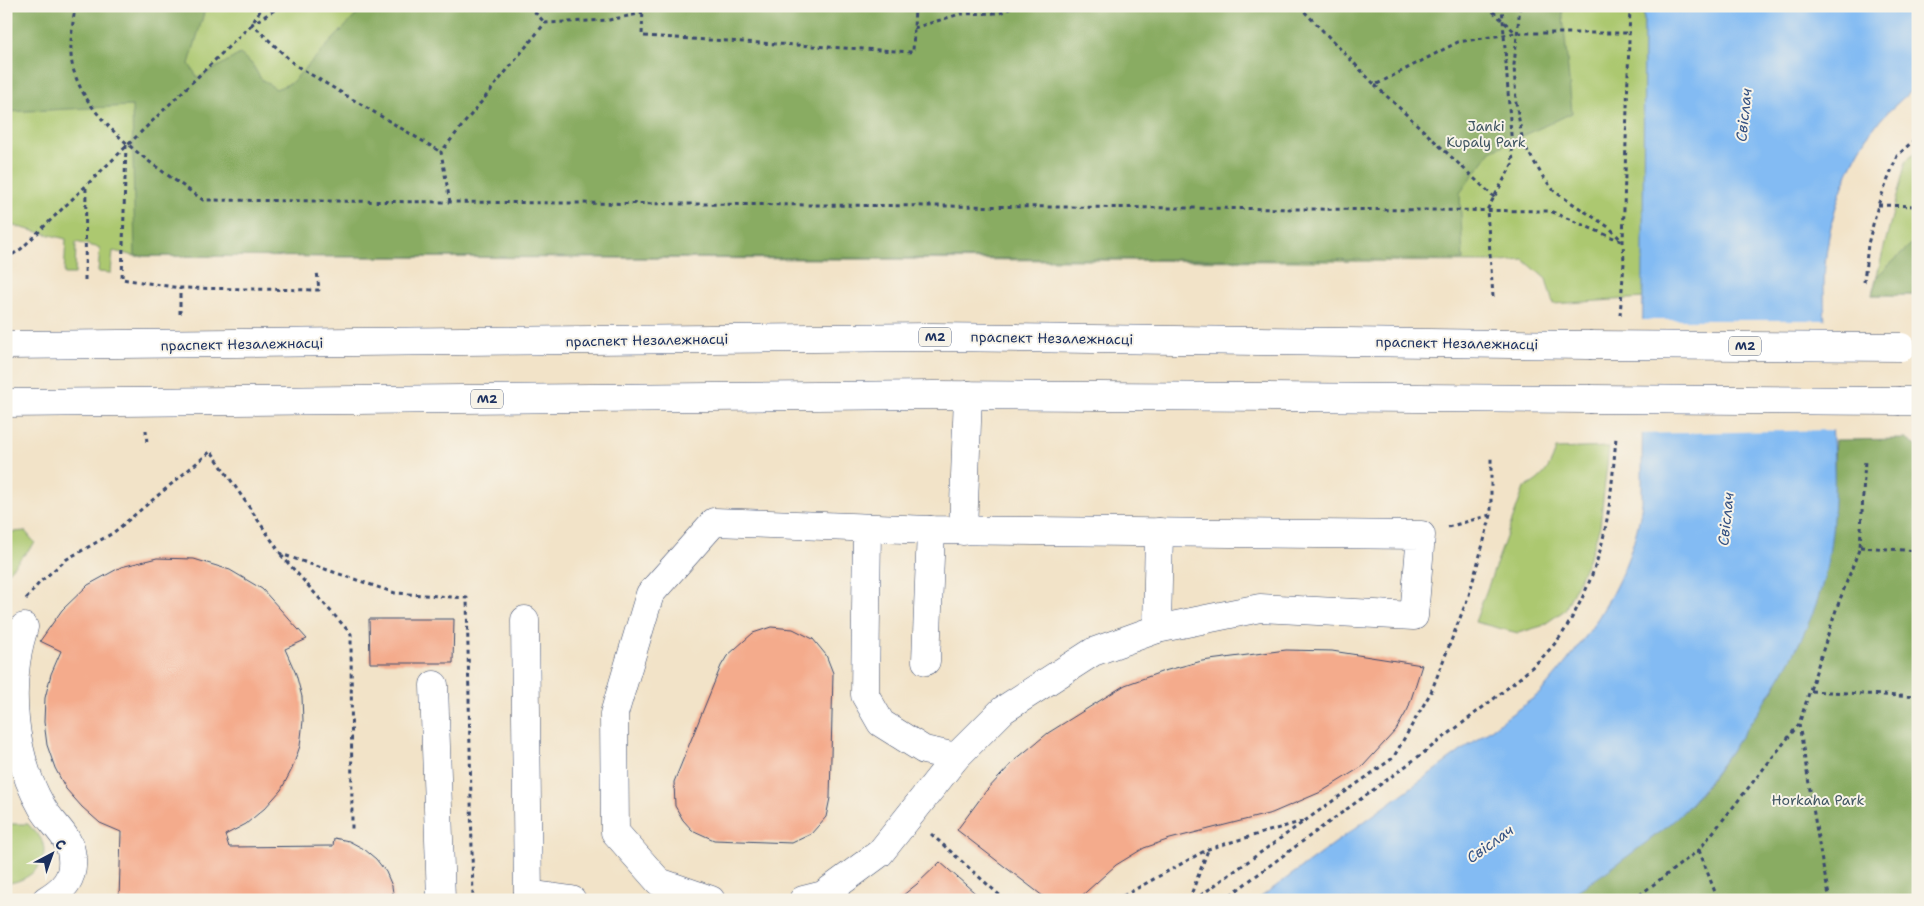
<svg xmlns="http://www.w3.org/2000/svg" width="1924" height="906" font-family="'Shantell Sans',sans-serif">
<style>
.green{fill:#acc86f;stroke:#647c66}
.forest{fill:#89ac62;stroke:#526e60}
.water{fill:#83bbf3;stroke:#4f75a8}
.pier{fill:#f2e3c8}
.building{fill:#f4ab8c}
.lines{fill:none;stroke-linecap:round;stroke-linejoin:round}
.minor-casing{stroke:#3b4a6e;stroke-width:29}
.major-casing{stroke:#3b4a6e;stroke-width:29}
.path{stroke:#3b4a6e;stroke-width:3;stroke-dasharray:4 4;stroke-linecap:butt}
.minor{stroke:#fff;stroke-width:28}
.major{stroke:#fff;stroke-width:28}
.major-bridge-casing{stroke:#3b4a6e;stroke-width:29;stroke-linecap:butt}
.major-bridge{stroke:#fff;stroke-width:28}
.labels{text-anchor:middle;dominant-baseline:central;stroke-width:4;stroke-linejoin:round;paint-order:stroke}
.shield{fill:#f7f3e8;stroke:#5d6a87;stroke-width:1}
.shield-label{font-size:12px;font-weight:bold;fill:#1b2f5e}
.park-label{font-size:14px;fill:#3f5562;stroke:#f7f3e8}
.street-label{font-size:14px;fill:#1b2f5e;stroke:#f7f3e8}
.water-label{font-size:15px;font-style:italic;fill:#355283;stroke:#f7f3e8}
</style>
<rect width="100%" height="100%" fill="#f7f3e8"/>
<filter id="ink" filterUnits="userSpaceOnUse"><feTurbulence type="fractalNoise" baseFrequency=".02" numOctaves="2"/><feDisplacementMap in="SourceGraphic" scale="10" xChannelSelector="R" yChannelSelector="G"/><feConvolveMatrix kernelMatrix="1 2 1 2 8 2 1 2 1" color-interpolation-filters="sRGB"/></filter>
<filter id="wash" filterUnits="userSpaceOnUse"><feTurbulence type="fractalNoise" baseFrequency=".0096" numOctaves="4" result="noise"/><feDisplacementMap in="SourceGraphic" scale="20" xChannelSelector="R" yChannelSelector="G"/><feGaussianBlur stdDeviation="1.12" result="paint"/><feColorMatrix in="noise" values="0 0 0 0 0 0 0 0 0 0 0 0 0 0 0 0 0 1.4 0 .05"/><feComposite in="paint" operator="in"/></filter>
<g filter="url(#wash)">
<rect width="100%" height="100%" fill="#f2e3c8"/>
<!-- green -->
<g class="green">
<polygon points="12,6 1644,6 1644,298 1553,304 1546,279 1524,260 1500,262 135,256 113,251 111,273 98,272 100,248 76,242 75,274 64,274 66,239 6,224 6,100"/>
<polygon points="1918,150 1918,295 1872,295 1906,161"/>
<path d="M1609,447L1600,526L1591,553L1565,610L1542,626L1518,633L1475,622L1524,488C1543,479 1550,468 1556,449Z"/>
<polygon points="6,528 13,532 25,531 35,543 6,574"/>
<path d="M6,824H28C32,829 38,834 41,839C53,862 27,883 6,883Z"/>
</g>
<!-- forest -->
<g class="forest">
<polygon points="12,6 206,6 189,64 198,78 240,54 252,64 261,79 276,89 291,83 365,6 1562,6 1572,113 1491,151 1460,193 1463,260 135,256 132,106 6,112"/>
<polygon points="1918,239 1918,295 1872,295 1877,276"/>
<polygon points="1906,439 1918,447 1918,900 1563,900 1659,833 1688,807 1705,788 1776,686 1831,532 1835,440"/>
</g>
<!-- water -->
<path class="water" d="M1644,6H1918V84C1901,101 1878,118 1866,139C1839,182 1824,237 1824,289C1824,381 1845,474 1827,565C1814,630 1777,685 1740,738C1720,766 1702,793 1678,817C1663,831 1575,897 1559,900C1533,904 1493,900 1465,900C1396,900 1326,900 1257,900L1539,694C1588,640 1633,576 1642,502Z"/>
<!-- pier -->
<polygon class="pier" points="1641,320 1828,320 1835,430 1640,434"/>
<g id="blocks">
<!-- building -->
<g class="building">
<polygon points="157,558 194,559 230,570 262,589 307,639 285,649 296,674 302,697 303,721 300,746 292,769 281,790 265,808 246,824 225,835 229,847 333,846 334,838 349,841 364,849 376,859 386,872 392,886 394,900 119,900 121,832 100,823 82,807 66,789 55,768 47,745 44,722 45,698 51,674 61,651 40,641 62,610 88,585 121,567"/>
<polygon points="369,619 454,619 453,663 370,663"/>
<polygon points="771,627 793,629 813,639 826,655 833,673 830,798 826,817 811,834 792,843 714,840 692,830 683,820 675,806 674,782 721,666 727,656 753,633"/>
<polygon points="1286,650 1332,651 1422,665 1408,709 1396,730 1363,766 1321,792 1272,813 1170,839 1144,848 1116,865 1077,900 1048,900 957,830 986,791 1015,760 1048,733 1125,685 1164,671 1202,661"/>
<polygon points="940,862 983,900 897,900 917,884"/>
</g>
</g>
</g>
<g filter="url(#ink)">
<use href="#blocks" fill-opacity="0" stroke="#3b4a6e" stroke-width="1"/>
<g class="lines">
<defs>
<g id="minor">
<polyline points="963,531 968,395"/>
<polyline points="525,620 528,900"/>
<path d="M24,627C6,685 12,755 42,807C52,825 71,836 72,858C74,879 63,890 46,900"/>
<polyline points="1157,629 1159,532"/>
<polyline points="926,661 931,530"/>
<polyline points="434,685 441,900"/>
<polyline points="528,894 572,900"/>
<polyline points="711,900 659,882 615,832 614,714 650,594 714,522 931,530 1421,535 1414,616 1260,608 1157,629 1093,652 1003,710 956,757 924,750 881,723 865,695 867,528"/>
<polyline points="803,900 823,895 880,853 956,757"/>
</g>
<g id="major">
<polyline points="6,345 933,337 1589,345"/>
<polyline points="1900,401 1918,401"/>
<polyline points="6,403 934,395 1589,399"/>
</g>
</defs>
<!-- minor casing -->
<use href="#minor" class="minor-casing"/>
<!-- major casing -->
<use href="#major" class="major-casing"/>
<!-- path -->
<g class="path">
<path d="M75,6C73,25 68,49 73,68C88,125 157,167 203,200L1550,211L1623,242"/>
<polyline points="281,6 252,24 295,65 441,152"/>
<polyline points="529,6 545,23"/>
<polyline points="643,6 642,36 913,52 915,7 907,6"/>
<polyline points="1299,6 1375,85 1458,42 1516,33 1630,33"/>
<polyline points="1487,6 1515,32"/>
<polyline points="1520,6 1514,65 1516,102 1523,143 1543,177 1555,192 1610,228 1621,240"/>
<polyline points="914,28 960,14 1000,13 1016,6"/>
<polyline points="1375,85 1495,198"/>
<polyline points="126,145 122,279 180,288 319,290 317,271"/>
<polyline points="450,202 441,152 545,23 609,20 643,13"/>
<polyline points="1878,205 1918,206"/>
<polyline points="6,259 21,249 252,24 263,6"/>
<polyline points="85,280 86,185"/>
<polyline points="1864,282 1868,244 1878,205 1897,156 1918,136"/>
<polyline points="1493,297 1487,210 1513,163 1502,6"/>
<polyline points="180,314 180,288"/>
<polyline points="1620,315 1624,263 1623,242 1630,6"/>
<polyline points="146,430 147,444"/>
<polyline points="1448,527 1490,515"/>
<polyline points="1860,547 1918,551"/>
<polyline points="281,555 351,634 352,829"/>
<polyline points="26,599 40,582 67,559 113,533 211,451 281,554 395,593 467,598 473,900"/>
<polyline points="1811,691 1918,697"/>
<polyline points="1799,724 1822,862 1830,900"/>
<polyline points="931,834 1005,900"/>
<polyline points="1699,850 1718,900"/>
<polyline points="1116,900 1208,849 1303,821"/>
<polyline points="1189,900 1208,850"/>
<polyline points="1194,900 1393,758 1431,692 1469,595 1491,515 1491,457"/>
<path d="M1224,900C1306,837 1391,779 1473,715C1502,692 1547,660 1566,628C1606,561 1610,512 1616,437"/>
<polyline points="1633,900 1699,850 1799,724 1836,610 1860,547 1865,460"/>
</g>
<!-- minor -->
<use href="#minor" class="minor"/>
<!-- major -->
<use href="#major" class="major"/>
<defs>
<g id="major-bridge">
<polyline points="1589,345 1901,347"/>
<polyline points="1589,399 1900,401"/>
</g>
</defs>
<!-- major-bridge casing -->
<use href="#major-bridge" class="major-bridge-casing"/>
<!-- major-bridge -->
<use href="#major-bridge" class="major-bridge"/>
</g>
</g>
<g class="labels">
<!-- shield labels -->
<g class="shield">
<rect x="919" y="327.5" width="32" height="19" rx="4"/>
<rect x="1729" y="336.5" width="32" height="19" rx="4"/>
<rect x="471" y="389.5" width="32" height="19" rx="4"/>
</g>
<g class="shield-label">
<text x="935" y="337">М2</text>
<text x="1745" y="346">М2</text>
<text x="487" y="399">М2</text>
</g>
<!-- park labels -->
<g class="park-label">
<text x="1486" y="126">Janki<tspan x="1486" dy="16">Kupaly Park</tspan></text>
<text x="1818" y="800">Horkaha Park</text>
</g>
<!-- street labels -->
<g class="street-label">
<text transform="translate(1052 338) rotate(1)">праспект Незалежнасці</text>
<text transform="translate(647 340) rotate(-1)">праспект Незалежнасці</text>
<text transform="translate(1457 343) rotate(1)">праспект Незалежнасці</text>
<text transform="translate(242 344) rotate(-1)">праспект Незалежнасці</text>
</g>
<!-- water labels -->
<g class="water-label">
<text transform="translate(1744 115) rotate(-84)">Свіслач</text>
<text transform="translate(1726 519) rotate(-84)">Свіслач</text>
<text transform="translate(1490 844) rotate(-36)">Свіслач</text>
</g>
</g>
<!-- margin -->
<rect width="1924" height="906" fill="none" stroke="#f7f3e8" stroke-width="25"/>
<!-- north arrow -->
<g transform="translate(52 854) rotate(41)" stroke="#f7f3e8" stroke-width="4" paint-order="stroke">
<path d="M0-4L9 19L0 12L-9 19Z" fill="#1b2f5e"/>
<text y="-8" font-size="14" font-weight="bold" text-anchor="middle" fill="#1b2f5e">С</text>
</g>
</svg>
